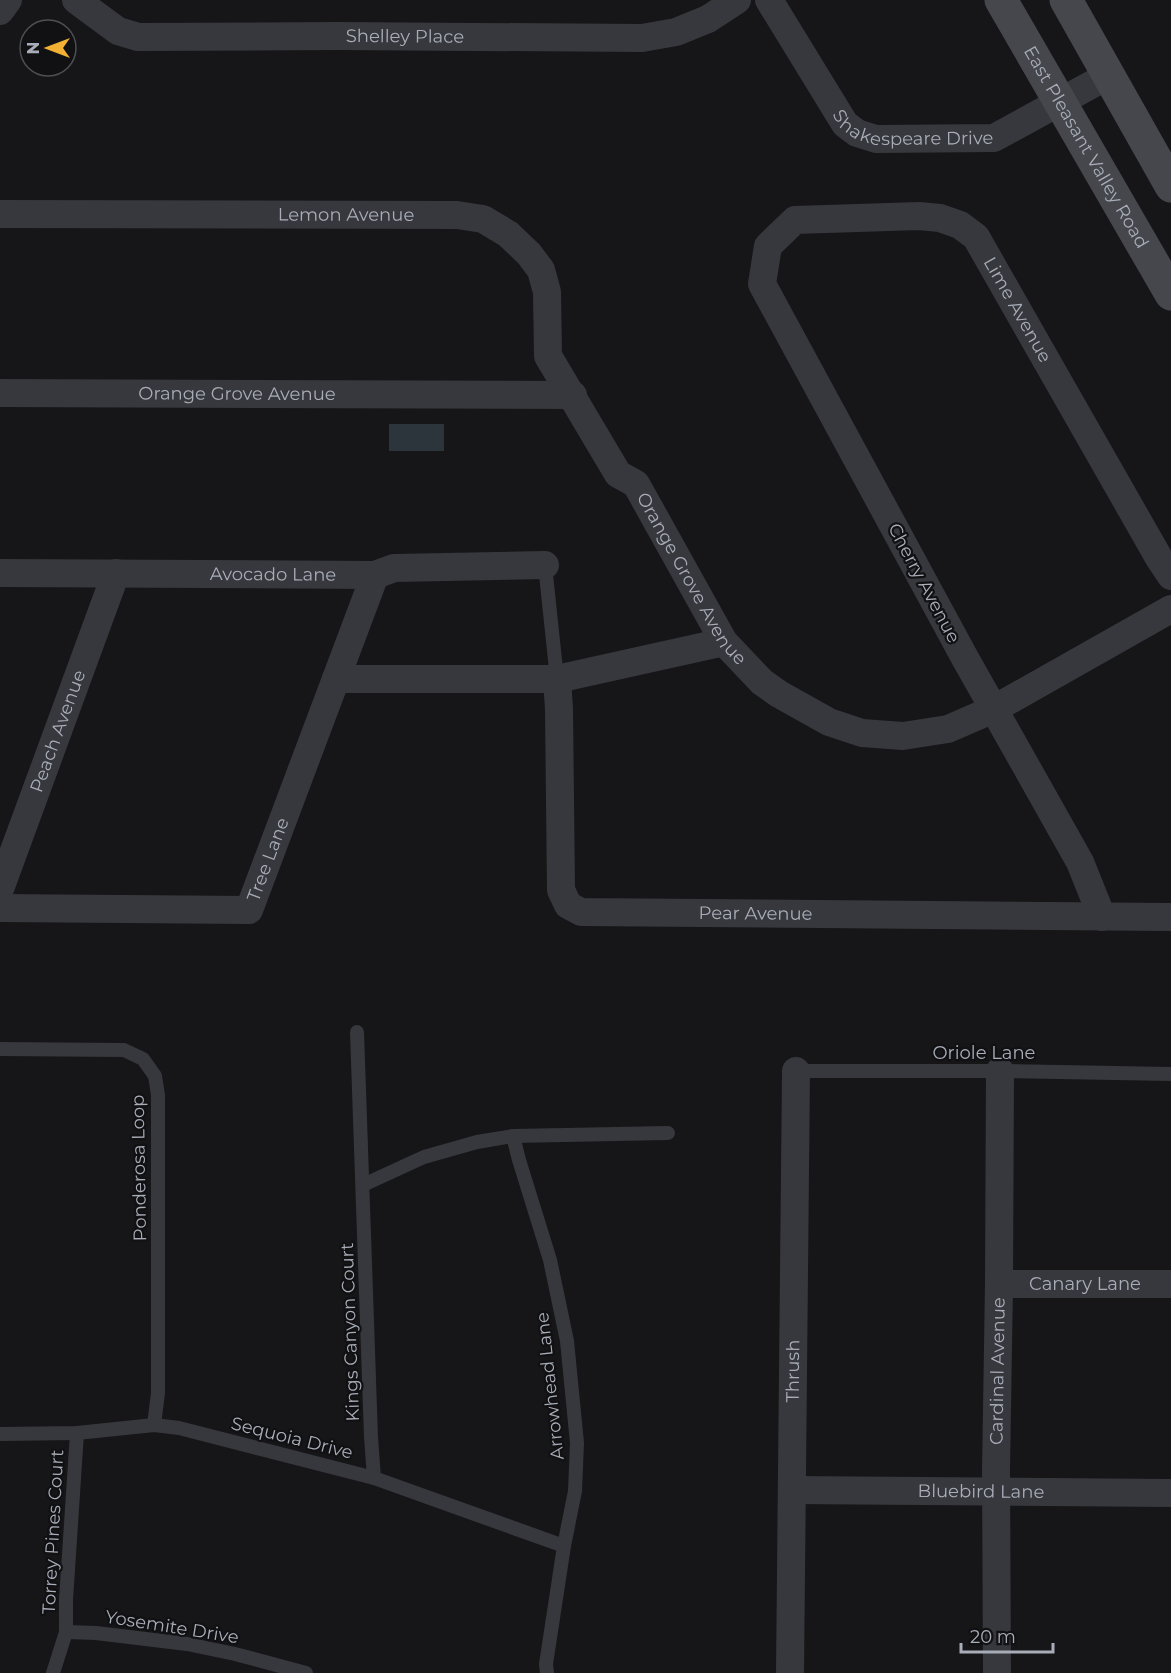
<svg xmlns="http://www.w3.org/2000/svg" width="1171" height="1673" font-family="Montserrat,sans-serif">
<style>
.water{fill:#2c353c}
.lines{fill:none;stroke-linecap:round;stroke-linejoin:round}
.lane{stroke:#37383d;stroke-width:14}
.street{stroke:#37383d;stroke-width:28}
.secondary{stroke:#45474d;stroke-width:33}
.labels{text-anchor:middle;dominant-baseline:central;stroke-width:4.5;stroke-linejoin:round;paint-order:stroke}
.street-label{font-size:18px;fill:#a8adb8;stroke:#111113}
</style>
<rect width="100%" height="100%" fill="#161618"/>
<!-- water -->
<rect class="water" x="389" y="424" width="55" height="27"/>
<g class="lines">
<!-- lane -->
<g class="lane">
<polyline points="545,565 557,679"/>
<polyline points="357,1032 371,1437 374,1478"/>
<polyline points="0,1049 124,1050 143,1059 155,1076 158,1095 158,1393 154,1425"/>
<polyline points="796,1071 1000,1071 1171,1074"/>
<polyline points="513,1136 519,1160 550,1260 567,1341 577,1443 575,1491 564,1546 546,1664 547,1673"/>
<polyline points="363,1185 424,1157 477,1142 513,1136 668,1133"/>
<polyline points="0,1434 77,1433 154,1425 179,1428 374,1478 564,1546"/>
<polyline points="66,1632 96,1633 187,1644 235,1654 306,1673"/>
<polyline points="53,1673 66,1632 66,1600 77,1433"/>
</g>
<!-- street -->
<g class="street">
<path id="s1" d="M76,0L118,31L138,37L338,36L642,38L676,32L708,19L737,0"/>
<path id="s2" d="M769,0L845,124L857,133L876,139L994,138L1109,75"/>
<polyline points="0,11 8,0"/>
<path id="s3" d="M0,214L457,215L483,219L508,234L529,254L541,270L547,292L548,356L618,474L636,484L724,642L762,682L779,694L829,722L862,733L903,736L948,729L994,709L1171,609"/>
<path id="s4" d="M0,393L573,395"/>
<path id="s5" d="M0,573L375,575L394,568L545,565"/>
<polyline points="336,679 557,679 724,642"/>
<path id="s6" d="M557,679L559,709L561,890L568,905L581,912L1171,917"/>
<path id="s7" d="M0,889L116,573"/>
<path id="s8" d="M0,908L249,910L375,575"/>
<path id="s9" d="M1102,917L1080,862L965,658L762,284L768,246L795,220L919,216L940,218L960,225L976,237L1159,558L1171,576"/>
<path id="s10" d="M999,1284H1171"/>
<path id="s11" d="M792,1490L1171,1493"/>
<path id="s12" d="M790,1673L796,1071"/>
<path id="s13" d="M997,1673L996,1470L999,1284L1000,1071"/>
</g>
<!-- secondary -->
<g class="secondary">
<path id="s14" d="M1001,0L1171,294"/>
<polyline points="1066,0 1171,186"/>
</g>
</g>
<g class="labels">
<!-- street labels -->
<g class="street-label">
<text stroke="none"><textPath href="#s1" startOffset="340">Shelley Place</textPath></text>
<text stroke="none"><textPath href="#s2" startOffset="214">Shakespeare Drive</textPath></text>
<text stroke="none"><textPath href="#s14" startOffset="170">East Pleasant Valley Road</textPath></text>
<text stroke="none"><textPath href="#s3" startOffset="346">Lemon Avenue</textPath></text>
<text stroke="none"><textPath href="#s9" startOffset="1065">Lime Avenue</textPath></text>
<text stroke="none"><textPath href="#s4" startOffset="237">Orange Grove Avenue</textPath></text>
<text stroke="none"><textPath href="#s5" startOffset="273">Avocado Lane</textPath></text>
<text stroke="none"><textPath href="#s3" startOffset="916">Orange Grove Avenue</textPath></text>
<text transform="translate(924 583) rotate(62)">Cherry Avenue</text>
<text stroke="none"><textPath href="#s7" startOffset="168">Peach Avenue</textPath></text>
<text stroke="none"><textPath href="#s8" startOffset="303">Tree Lane</textPath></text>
<text stroke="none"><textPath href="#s6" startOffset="417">Pear Avenue</textPath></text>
<text x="984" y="1053">Oriole Lane</text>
<text transform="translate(139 1168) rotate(-91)">Ponderosa Loop</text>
<text stroke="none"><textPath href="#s10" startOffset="86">Canary Lane</textPath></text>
<text transform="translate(350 1332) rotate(-92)">Kings Canyon Court</text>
<text stroke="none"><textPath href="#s12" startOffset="302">Thrush</textPath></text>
<text stroke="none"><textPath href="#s13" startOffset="302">Cardinal Avenue</textPath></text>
<text transform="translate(550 1386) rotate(-96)">Arrowhead Lane</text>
<text transform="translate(292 1438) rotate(14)">Sequoia Drive</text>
<text stroke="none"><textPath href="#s11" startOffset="189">Bluebird Lane</textPath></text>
<text transform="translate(53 1532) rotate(-87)">Torrey Pines Court</text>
<text transform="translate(172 1627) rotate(9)">Yosemite Drive</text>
</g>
</g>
<!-- north arrow -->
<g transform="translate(48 48) rotate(270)"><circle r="28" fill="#111113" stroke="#4d4f55" stroke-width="1.5"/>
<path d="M0-4.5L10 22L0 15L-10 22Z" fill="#f2b134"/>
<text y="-9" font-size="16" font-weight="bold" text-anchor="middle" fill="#a8adb8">N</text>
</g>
<!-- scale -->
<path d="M961 1643v9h92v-9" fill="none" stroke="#a8adb8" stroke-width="3"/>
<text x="970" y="1643" font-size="18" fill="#a8adb8" stroke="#111113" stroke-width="4.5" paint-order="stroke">20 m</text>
</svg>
